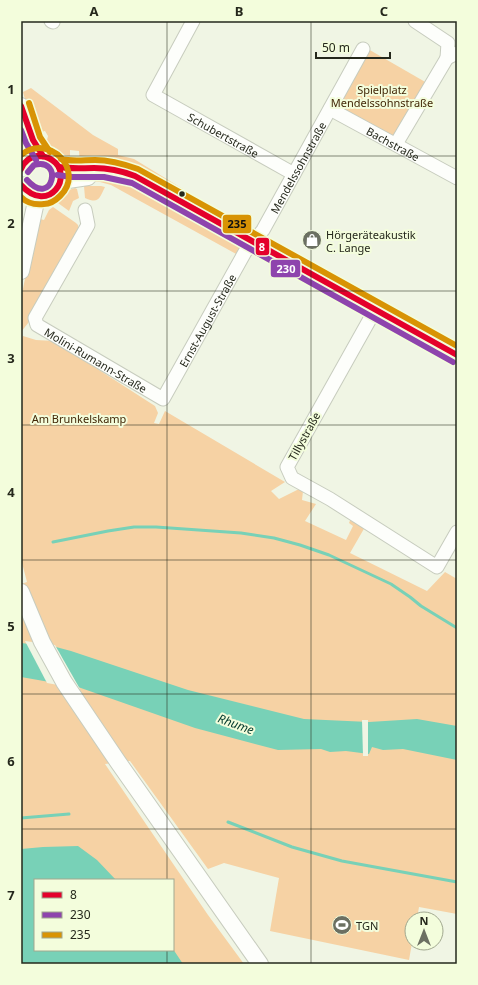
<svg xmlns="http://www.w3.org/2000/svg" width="478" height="985" font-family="'Noto Sans',sans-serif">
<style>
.green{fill:#f6d2a4;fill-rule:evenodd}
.water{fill:#78d1b7}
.pier{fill:#f0f5e4}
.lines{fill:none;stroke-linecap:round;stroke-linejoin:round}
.stream{stroke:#78d1b7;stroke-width:3}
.minor-casing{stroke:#c7ccbe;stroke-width:15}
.major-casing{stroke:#c7ccbe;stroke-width:18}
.minor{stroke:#fdfefb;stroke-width:13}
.major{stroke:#fdfefb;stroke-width:16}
.bus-1-casing{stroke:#f3fddc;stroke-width:9}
.bus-2-casing{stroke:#f3fddc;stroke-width:9}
.bus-3-casing{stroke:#f3fddc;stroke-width:9}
.bus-1{stroke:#e4002b;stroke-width:6}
.bus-2{stroke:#8e44ad;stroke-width:6}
.bus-3{stroke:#d89304;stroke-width:6}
.grid{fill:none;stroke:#25281c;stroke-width:1;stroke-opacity:0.55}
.bus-dot{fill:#25281c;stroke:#f3fddc;stroke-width:1.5}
.labels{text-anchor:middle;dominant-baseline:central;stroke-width:4;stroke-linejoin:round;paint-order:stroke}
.park-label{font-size:11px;fill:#422707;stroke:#f3fddc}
.street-label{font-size:11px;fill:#25281c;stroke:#f3fddc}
.poi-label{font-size:11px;fill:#25281c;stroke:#f3fddc;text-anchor:start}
.water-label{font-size:12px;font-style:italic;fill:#00382c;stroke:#f3fddc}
.line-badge{stroke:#f3fddc;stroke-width:1.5}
.badge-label{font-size:11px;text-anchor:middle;font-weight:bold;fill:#fff}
.pale-badge-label{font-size:11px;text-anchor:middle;font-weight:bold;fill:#111}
.neatline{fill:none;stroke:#25281c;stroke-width:1.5}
.grid-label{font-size:13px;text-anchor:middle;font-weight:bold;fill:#25281c}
</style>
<rect width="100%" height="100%" fill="#f0f5e4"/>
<!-- green -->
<g class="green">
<polygon points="368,49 427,83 398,134 388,137 344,112 340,101"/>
<polygon points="31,88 93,135 118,149 118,155 134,159 183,189 182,191 166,185 80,165 79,151 70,150 70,164 66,163 38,142 47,140 48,136 45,131 34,134 23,92"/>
<polygon points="96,180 114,182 136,188 238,244 240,253 238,255 111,185 100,182 81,181"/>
<path d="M84,186H101L105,187C99,199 99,204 85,198Z"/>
<polygon points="75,188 77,189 79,198 73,201 69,211 58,203 69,190"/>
<polygon points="53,207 76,223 78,225 79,230 32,318 21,332 21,299 31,248 40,219 44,220 49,210"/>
<path d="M23,336L36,340L54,341L155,406L158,413L154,423L159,424L165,411L285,482L271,491L279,499L299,489L303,491L302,500L316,504L305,521L346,540L353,526L349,523L351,518L365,527L350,553L427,591L445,572L457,579V914L419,907L417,919H412V943L409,960L270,931L279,878L224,863L208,869L130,761H128L105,764L208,915L244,964H21V584L27,582L21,559V342ZM35,880H173V950H35Z"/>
</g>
<!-- water -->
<g class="water">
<polygon points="21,643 56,647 71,651 188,690 304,719 369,722 417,719 457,726 457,760 403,749 383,750 372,747 369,754 346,751 330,752 321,749 278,750 195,728 78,687 21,677"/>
<polygon points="78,846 97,860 116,880 35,880 35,950 173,950 173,949 183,964 21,964 21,849 43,847"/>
</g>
<!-- pier -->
<g class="pier">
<polygon points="25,641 55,645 80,689 47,683"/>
<polygon points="362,720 368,720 368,756 363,756"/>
</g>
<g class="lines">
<!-- stream -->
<g class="stream">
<polyline points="53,542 108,531 134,527 156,527 241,533 274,538 300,545 329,555 391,584 410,597 421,606 457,628"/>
<polyline points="21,818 69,814"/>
<polyline points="228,822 292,847 342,861 457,882"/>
</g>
<defs>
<g id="minor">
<polyline points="51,21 53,22"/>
<path id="s1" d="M193,21L153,95L294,174"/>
<polyline points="415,21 448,43 447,58"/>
<path id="s2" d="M330,109L457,178"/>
<polyline points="396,144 447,58 457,53"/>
<path id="s3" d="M85,210L88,225L35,318L37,325L163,399L245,252L263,230L363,49"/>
<polyline points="375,310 287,467 292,478 330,499 437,567 457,532"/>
</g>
<g id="major">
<polyline points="21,106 33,140 43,156"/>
<path d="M59,167C71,170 82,168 94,168C109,168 122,171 135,176L457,355"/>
<path d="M21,169C24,161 31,156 40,156C46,156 52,159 56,163C75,186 38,213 21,185"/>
<polyline points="59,185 68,180 88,177"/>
<polyline points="21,271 37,197"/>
<polyline points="21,592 42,642 64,682 118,762 260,964"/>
</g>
</defs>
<!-- minor casing -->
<use href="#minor" class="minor-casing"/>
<!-- major casing -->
<use href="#major" class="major-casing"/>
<!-- minor -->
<use href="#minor" class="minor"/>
<!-- major -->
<use href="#major" class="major"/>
<defs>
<g id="bus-1">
<polyline points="21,106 33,140 43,156"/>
<path d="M59,167C71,169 82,168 94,168C108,168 122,171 135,176L457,355"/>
<path d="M21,169C24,162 29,157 37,156C43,156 48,157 52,160C75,175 49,216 21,185"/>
</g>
<g id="bus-2">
<polyline points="21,130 26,143 36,160"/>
<polyline points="57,175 72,177 104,177 132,183 453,362"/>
<path d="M27,180C53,209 64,156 34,165L28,172"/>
</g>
<g id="bus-3">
<polyline points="29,103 40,137 50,152"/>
<path d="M21,155C49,132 86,171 60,196C56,200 50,204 44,204C36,205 27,203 21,197"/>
<path d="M61,159C72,162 84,160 95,160C110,160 124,164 138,169L457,346"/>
</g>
</defs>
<!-- bus-1 casing -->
<use href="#bus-1" class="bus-1-casing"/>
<!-- bus-2 casing -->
<use href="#bus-2" class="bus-2-casing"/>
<!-- bus-3 casing -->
<use href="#bus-3" class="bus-3-casing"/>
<!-- bus-1 -->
<use href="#bus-1" class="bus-1"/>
<!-- bus-2 -->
<use href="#bus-2" class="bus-2"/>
<!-- bus-3 -->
<use href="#bus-3" class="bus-3"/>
</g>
<!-- grid -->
<path class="grid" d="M167,21V880M311,21V964M21,156H457M21,291H457M21,425H457M21,560H457M21,694H457M21,829H457M167,950V964"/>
<!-- icons -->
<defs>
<symbol id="shop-disc" viewBox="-11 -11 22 22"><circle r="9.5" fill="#6c7062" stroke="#f3fddc"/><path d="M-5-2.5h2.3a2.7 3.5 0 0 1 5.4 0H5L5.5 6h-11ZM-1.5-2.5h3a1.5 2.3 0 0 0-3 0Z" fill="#fff"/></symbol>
<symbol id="stadium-disc" viewBox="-11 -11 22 22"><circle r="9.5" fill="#6c7062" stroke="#f3fddc"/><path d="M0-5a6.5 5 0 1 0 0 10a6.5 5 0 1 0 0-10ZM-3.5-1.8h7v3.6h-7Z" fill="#fff"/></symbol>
</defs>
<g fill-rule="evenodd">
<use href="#shop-disc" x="301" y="229" width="22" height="22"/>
<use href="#stadium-disc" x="331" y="914" width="22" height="22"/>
</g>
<!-- markers -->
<circle class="bus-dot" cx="182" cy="194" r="3.5"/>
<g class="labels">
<!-- park labels -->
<g class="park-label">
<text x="382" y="89">Spielplatz<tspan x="382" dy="13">Mendelssohnstraße</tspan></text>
<text x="79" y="418">Am Brunkelskamp</text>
</g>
<!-- street labels -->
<g class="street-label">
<text stroke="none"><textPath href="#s1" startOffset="165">Schubertstraße</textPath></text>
<text stroke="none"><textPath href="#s2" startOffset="72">Bachstraße</textPath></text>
<text stroke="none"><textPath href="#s3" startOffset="544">Mendelssohnstraße</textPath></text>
<text stroke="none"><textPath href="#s3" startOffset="366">Ernst-August-Straße</textPath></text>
<text stroke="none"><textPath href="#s3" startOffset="198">Molini-Rumann-Straße</textPath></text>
<text transform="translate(304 436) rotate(-61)">Tillystraße</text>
</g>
<!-- poi labels -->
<g class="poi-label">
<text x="326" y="234">Hörgeräteakustik<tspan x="326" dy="13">C. Lange</tspan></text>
<text x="356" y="925">TGN</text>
</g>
<!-- water labels -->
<g class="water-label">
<text transform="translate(236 724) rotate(20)">Rhume</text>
</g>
</g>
<g class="line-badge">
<rect x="222" y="214" width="30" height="20" rx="4" fill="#d89304"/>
<rect x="255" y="237" width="15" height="19" rx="4" fill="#e4002b"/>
<rect x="270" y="259" width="31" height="19" rx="4" fill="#8e44ad"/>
</g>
<g class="badge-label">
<text x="262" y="251">8</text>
<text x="286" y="273">230</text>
</g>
<g class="pale-badge-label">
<text x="237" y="228">235</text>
</g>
<!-- border -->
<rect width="478" height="985" fill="none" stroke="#f3fddc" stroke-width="44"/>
<!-- legend -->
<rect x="34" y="879" width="140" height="72" fill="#f3fddc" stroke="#a1a88f"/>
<rect x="42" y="892" width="20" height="6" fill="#e4002b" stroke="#a1a88f"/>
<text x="70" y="899" font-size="12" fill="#25281c">8</text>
<rect x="42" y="912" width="20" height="6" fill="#8e44ad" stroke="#a1a88f"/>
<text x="70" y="919" font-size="12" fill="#25281c">230</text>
<rect x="42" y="932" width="20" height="6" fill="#d89304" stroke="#a1a88f"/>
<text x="70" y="939" font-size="12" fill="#25281c">235</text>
<!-- north arrow -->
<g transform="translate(424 931)"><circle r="19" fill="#f3fddc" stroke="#a1a88f"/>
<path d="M0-3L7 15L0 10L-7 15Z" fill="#6c7062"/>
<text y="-6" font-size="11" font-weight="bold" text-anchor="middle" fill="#25281c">N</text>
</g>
<!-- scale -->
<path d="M316 52v6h74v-6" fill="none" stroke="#25281c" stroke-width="2"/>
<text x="322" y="52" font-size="12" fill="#25281c" stroke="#f3fddc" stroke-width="3" paint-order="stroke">50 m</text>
<rect x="22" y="22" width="434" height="941" class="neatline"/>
<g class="grid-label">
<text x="94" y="16">A</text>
<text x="239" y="16">B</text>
<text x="384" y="16">C</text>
<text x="11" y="94">1</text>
<text x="11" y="228">2</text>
<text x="11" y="363">3</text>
<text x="11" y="497">4</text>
<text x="11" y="631">5</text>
<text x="11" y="766">6</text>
<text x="11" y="900">7</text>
</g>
</svg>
